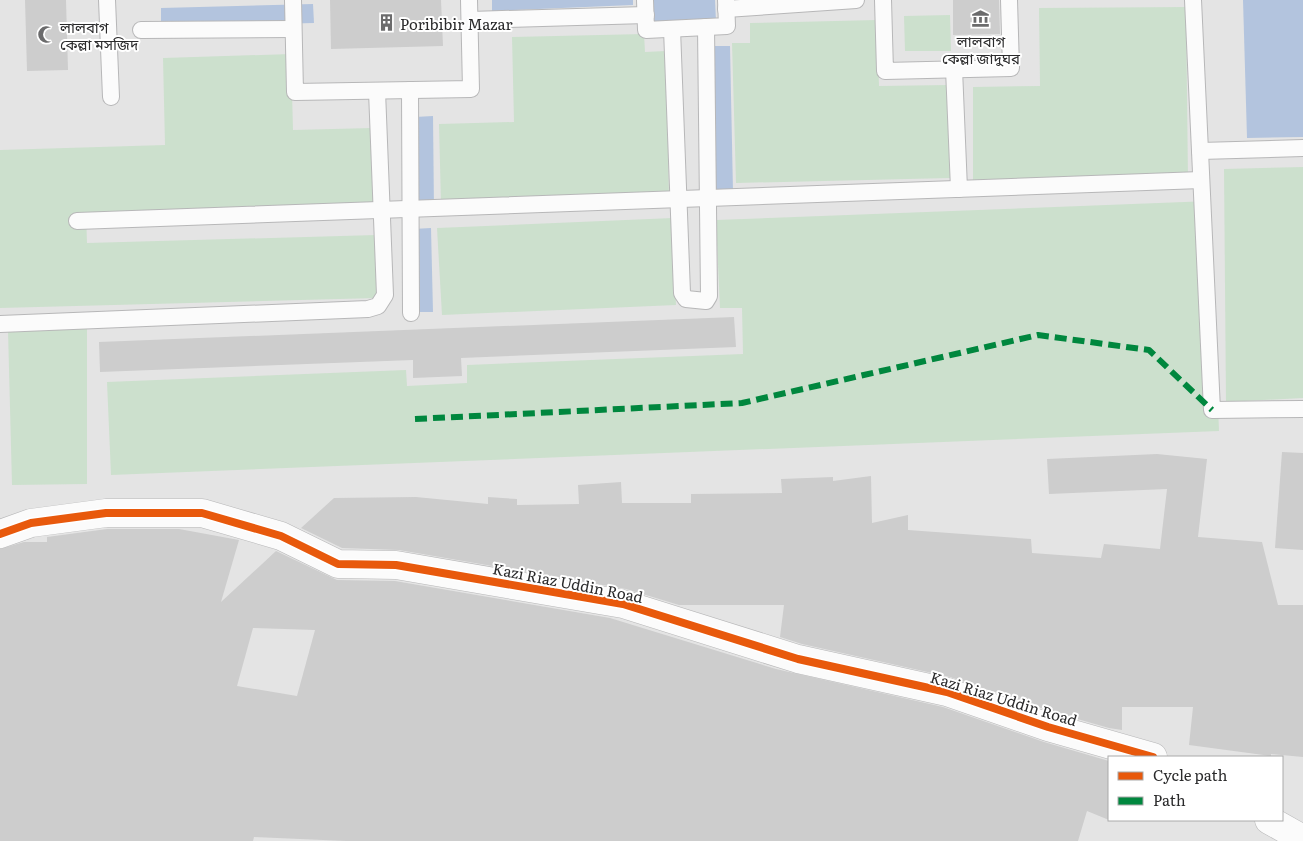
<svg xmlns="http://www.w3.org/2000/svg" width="1303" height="841" font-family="Literata,'Noto Sans Bengali',serif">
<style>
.green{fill:#cce0cd}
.water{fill:#b3c4de}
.building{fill:#cdcdcd;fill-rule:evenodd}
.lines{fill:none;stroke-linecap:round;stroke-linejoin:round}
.lane-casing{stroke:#b7b7b8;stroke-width:18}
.secondary-casing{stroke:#b7b7b8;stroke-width:29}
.lane{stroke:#fbfbfb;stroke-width:16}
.secondary{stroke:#fbfbfb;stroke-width:28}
.quiet{stroke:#00873e;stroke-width:6;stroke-dasharray:12 6;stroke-linecap:butt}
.cycleway-casing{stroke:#fff;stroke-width:11}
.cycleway{stroke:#e8590c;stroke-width:8}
.labels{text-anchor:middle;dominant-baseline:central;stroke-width:4;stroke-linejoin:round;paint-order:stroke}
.poi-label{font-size:15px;fill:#2a2a2b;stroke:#fff;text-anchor:start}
.street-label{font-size:15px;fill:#2a2a2b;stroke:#fff}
</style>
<rect width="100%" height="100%" fill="#e4e4e4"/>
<!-- green -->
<g class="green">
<polygon points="1186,7 1188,180 973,181 973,87 1040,86 1039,8"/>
<polygon points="950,15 951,51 905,51 904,16"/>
<polygon points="877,20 879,86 948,85 950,178 736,183 732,43 750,43 750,23"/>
<polygon points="644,34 645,52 666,51 669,198 441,204 439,124 514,122 512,37"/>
<polygon points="291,54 293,130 372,128 374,205 86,214 87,243 376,235 377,298 0,308 0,150 165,145 163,58"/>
<polygon points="1303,167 1303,398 1226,402 1224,169"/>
<polygon points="1210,201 1219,431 111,475 107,382 406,370 407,386 467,383 467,365 743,354 742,308 720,308 716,220"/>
<polygon points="673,218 676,305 442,315 437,228"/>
<polygon points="87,329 87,484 12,485 8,330"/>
</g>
<!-- water -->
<g class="water">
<polygon points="492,0 633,0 633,5 492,11"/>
<polygon points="654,0 715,0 716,21 654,23"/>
<polygon points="1243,0 1303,0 1303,137 1247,138"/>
<polygon points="313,4 314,23 161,27 161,8"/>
<polygon points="712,46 730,46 733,192 715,192"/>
<polygon points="433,116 434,211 417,212 415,117"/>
<polygon points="431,228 433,312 415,312 413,229"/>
</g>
<!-- building -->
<g class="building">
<polygon points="25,0 66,0 68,70 27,71"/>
<polygon points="330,0 441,0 443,46 331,49"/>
<polygon points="953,0 999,0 1000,34 953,35"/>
<polygon points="734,317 736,347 461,358 462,376 413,378 413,360 100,372 99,342"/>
<polygon points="1282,452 1303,453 1303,550 1275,548"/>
<polygon points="1157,454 1207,459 1198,537 1262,542 1278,605 1303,605 1303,757 1271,754 1271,756 1189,745 1193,707 1122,707 1122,730 1109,728 1053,712 950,677 802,644 780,637 784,605 679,605 626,589 399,550 342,548 301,528 334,498 416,497 488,504 488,497 517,499 517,505 579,504 578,485 621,482 622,503 691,503 691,494 782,493 781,479 833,477 833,481 871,476 872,523 908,515 908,530 1031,539 1032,553 1101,558 1104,544 1160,549 1167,489 1049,494 1047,459"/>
<path d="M107,529H179L239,540L221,602L276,551L337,580L395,581L610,618L776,669L943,707L1044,742L1109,761V820L1087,811L1078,841H346L254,837L253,841H0V549L24,542H47V537ZM253,628L315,630L297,696L237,686Z"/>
</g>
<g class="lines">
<defs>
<g id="lane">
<polyline points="107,0 111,97"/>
<polyline points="293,0 295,92 471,89 469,0"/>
<polyline points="645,0 646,30 727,26 726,0"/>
<polyline points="883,0 885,71 1011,68 1009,0"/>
<polyline points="1193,0 1212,410 1303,409"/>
<polyline points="726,9 856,0"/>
<polyline points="470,20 646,15"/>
<polyline points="672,29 682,293 686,299 706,301 709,296 706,27"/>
<polyline points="141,30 293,29"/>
<polyline points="954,69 959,189"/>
<polyline points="410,90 411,313"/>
<polyline points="1200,151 1303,148"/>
<polyline points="77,221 1201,180"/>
<polyline points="0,324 368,309 378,306 385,295 377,91"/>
</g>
<g id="secondary">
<polyline points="0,534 31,523 106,513 202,513 281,536 338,564 396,565 623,604 798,659 947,692 1048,727 1153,757"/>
<polyline points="1269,820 1303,839"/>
</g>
</defs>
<!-- lane casing -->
<use href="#lane" class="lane-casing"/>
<!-- secondary casing -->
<use href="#secondary" class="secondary-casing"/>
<!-- lane -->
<use href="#lane" class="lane"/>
<!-- secondary -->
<use href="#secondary" class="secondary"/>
<!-- quiet -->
<polyline class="quiet" points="415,419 742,403 1038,335 1149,350 1212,410"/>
<defs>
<polyline id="cycleway" points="0,534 31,523 106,513 202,513 281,536 338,564 396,565 623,604 798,659 947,692 1048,727 1153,757"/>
</defs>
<!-- cycleway casing -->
<use href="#cycleway" class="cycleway-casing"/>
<!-- cycleway -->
<use href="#cycleway" class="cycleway"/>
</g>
<!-- icons -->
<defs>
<symbol id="museum-bare" viewBox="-9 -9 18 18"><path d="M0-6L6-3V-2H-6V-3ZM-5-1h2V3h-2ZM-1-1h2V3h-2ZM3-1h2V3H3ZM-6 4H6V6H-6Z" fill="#6b6b6c" stroke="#fff" stroke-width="2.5" paint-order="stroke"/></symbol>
<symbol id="building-bare" viewBox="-9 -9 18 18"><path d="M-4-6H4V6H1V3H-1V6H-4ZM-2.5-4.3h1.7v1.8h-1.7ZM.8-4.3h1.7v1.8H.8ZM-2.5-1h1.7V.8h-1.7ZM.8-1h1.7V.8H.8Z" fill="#6b6b6c" stroke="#fff" stroke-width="2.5" paint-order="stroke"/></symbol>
<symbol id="mosque-bare" viewBox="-9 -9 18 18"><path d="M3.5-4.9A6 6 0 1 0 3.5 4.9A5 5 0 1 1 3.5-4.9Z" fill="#6b6b6c" stroke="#fff" stroke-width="2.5" paint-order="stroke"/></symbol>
</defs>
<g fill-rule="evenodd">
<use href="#museum-bare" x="968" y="6" width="25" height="25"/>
<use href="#building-bare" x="374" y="10" width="25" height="25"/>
<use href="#mosque-bare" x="34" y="22" width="25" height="25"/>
</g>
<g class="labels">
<!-- poi labels -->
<g class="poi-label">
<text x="400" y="23">Poribibir Mazar</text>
<text x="60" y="26">লালবাগ<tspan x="60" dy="17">কেল্লা মসজিদ</tspan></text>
<text x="981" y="40" text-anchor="middle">লালবাগ<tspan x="981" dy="17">কেল্লা জাদুঘর</tspan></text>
</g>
<!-- street labels -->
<g class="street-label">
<text transform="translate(568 582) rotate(11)">Kazi Riaz Uddin Road</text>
<text transform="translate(1004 698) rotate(17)">Kazi Riaz Uddin Road</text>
</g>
</g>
<!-- legend -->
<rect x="1108" y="756" width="175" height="65" fill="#ffffff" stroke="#aaaaaa"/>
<rect x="1118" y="772" width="25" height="8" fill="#e8590c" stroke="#aaaaaa"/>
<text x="1153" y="781" font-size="15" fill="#2a2a2b">Cycle path</text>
<rect x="1118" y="797" width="25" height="8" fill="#00873e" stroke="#aaaaaa"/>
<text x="1153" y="806" font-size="15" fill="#2a2a2b">Path</text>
</svg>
